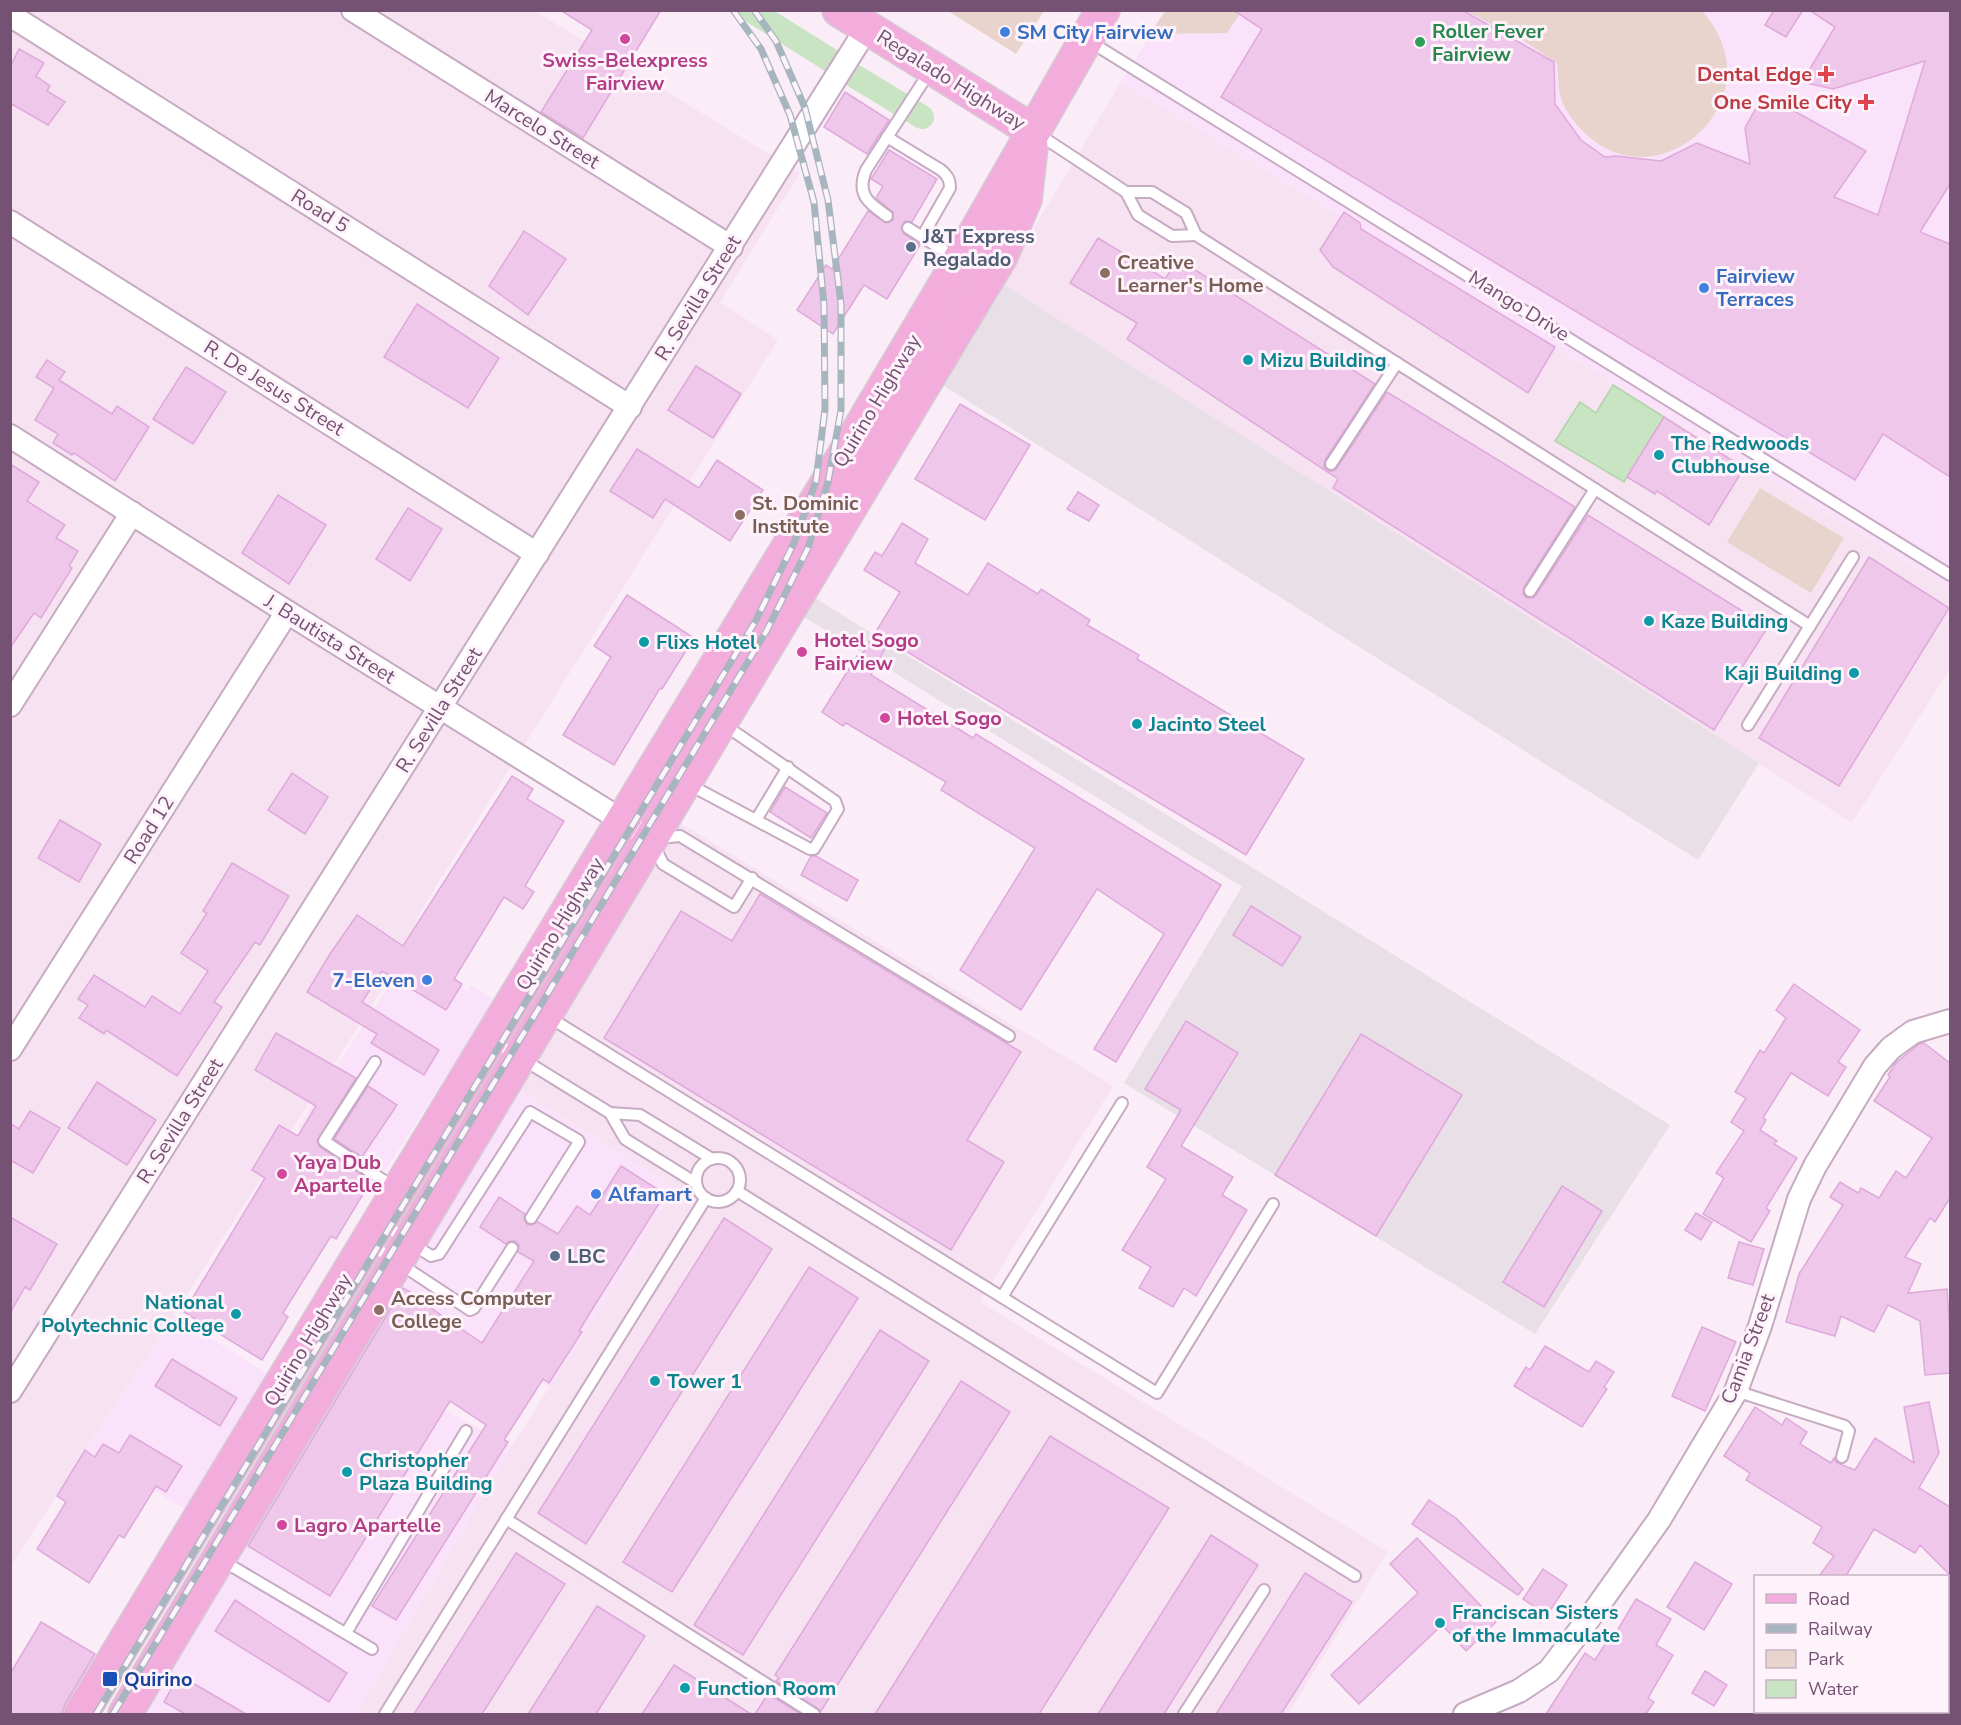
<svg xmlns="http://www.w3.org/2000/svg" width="1961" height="1725" font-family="'Nunito Sans',sans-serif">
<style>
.residential{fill:#f7e2f2}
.commercial{fill:#fae2fa}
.industrial{fill:#e8dfe7}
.green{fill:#e8d4cc}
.water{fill:#c8e4c2;stroke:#b0d4aa;stroke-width:1.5}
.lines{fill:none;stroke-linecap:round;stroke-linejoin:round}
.canal{stroke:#c8e4c2;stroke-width:24}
.building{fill:#eec7eb;stroke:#dfa9db;stroke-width:1.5}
.lane-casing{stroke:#c6abc3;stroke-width:14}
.street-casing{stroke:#c6abc3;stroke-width:26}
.primary-casing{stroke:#d6cbd5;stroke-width:36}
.lane{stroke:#fff;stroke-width:10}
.street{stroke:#fff;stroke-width:22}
.primary{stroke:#f2addc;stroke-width:33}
.rail-casing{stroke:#a7b6be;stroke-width:7}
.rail{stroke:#fef3fb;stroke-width:4.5;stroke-dasharray:14;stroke-linecap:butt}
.shop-dot{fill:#3f7fe0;stroke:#fef3fb;stroke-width:2}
.hotel-dot{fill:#d1479c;stroke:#fef3fb;stroke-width:2}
.leisure-dot{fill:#2e9e5b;stroke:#fef3fb;stroke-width:2}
.health-dot{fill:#e0444e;stroke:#fef3fb;stroke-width:2}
.service-dot{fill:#5c6f8a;stroke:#fef3fb;stroke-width:2}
.education-dot{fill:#8d6e63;stroke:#fef3fb;stroke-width:2}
.culture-dot{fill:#0f9aa8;stroke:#fef3fb;stroke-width:2}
.transit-dot{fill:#1a4fb4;stroke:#fef3fb;stroke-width:2}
.labels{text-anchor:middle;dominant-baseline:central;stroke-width:6;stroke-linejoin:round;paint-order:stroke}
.leisure-label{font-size:20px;font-weight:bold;fill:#27864d;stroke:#fef3fb;text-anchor:start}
.shop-label{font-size:20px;font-weight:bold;fill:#366cbe;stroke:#fef3fb;text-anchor:start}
.hotel-label{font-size:20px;font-weight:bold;fill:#b23c85;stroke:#fef3fb;text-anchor:start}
.health-label{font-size:20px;font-weight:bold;fill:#be3a42;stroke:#fef3fb;text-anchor:end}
.street-label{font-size:20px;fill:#755173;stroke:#fef3fb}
.service-label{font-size:20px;font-weight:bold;fill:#4e5e75;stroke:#fef3fb;text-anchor:start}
.education-label{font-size:20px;font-weight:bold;fill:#785e54;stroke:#fef3fb;text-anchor:start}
.culture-label{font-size:20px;font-weight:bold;fill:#0d838f;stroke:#fef3fb;text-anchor:start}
.transit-label{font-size:20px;font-weight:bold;fill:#164399;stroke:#fef3fb;text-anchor:start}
</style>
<rect width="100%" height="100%" fill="#fbedf7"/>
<!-- residential -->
<g class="residential">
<polygon points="11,11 535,11 800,173 720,302 778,340 422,909 395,969 174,1315 11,1566"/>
<polygon points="1121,82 1950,589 1950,669 1852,823 1001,283"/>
<polygon points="677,821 1113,1086 980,1302 1388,1552 1288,1714 356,1714 512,1446 675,1188 519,1089"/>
</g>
<!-- commercial -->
<g class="commercial">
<polygon points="1165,11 1950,11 1950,589 1121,82"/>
<polygon points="409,954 467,991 471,985 495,1000 378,1182 298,1128"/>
<polygon points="519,1089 675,1188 550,1388 397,1290"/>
<polygon points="174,1315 269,1375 188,1511 87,1450"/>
<polygon points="355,1362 512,1446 375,1683 356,1714 144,1714"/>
</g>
<!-- industrial -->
<g class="industrial">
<polygon points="1001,283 1759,763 1698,860 941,384"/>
<polygon points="813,597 1670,1125 1535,1334 1124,1083 1242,887 801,615"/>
</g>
<!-- green -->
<g class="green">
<polygon points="948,11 1044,11 1016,54"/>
<polygon points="1165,11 1242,11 1227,33 1150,34"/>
<path d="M1467,11H1702C1778,95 1664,203 1588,136C1576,125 1564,111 1560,95C1558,85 1558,73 1557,63L1507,30L1505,32Z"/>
<polygon points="1760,488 1844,538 1811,593 1727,542"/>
</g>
<!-- water -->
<polygon class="water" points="1613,385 1664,417 1624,482 1555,441 1580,402 1596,413"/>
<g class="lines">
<!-- canal -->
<g class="canal">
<polyline points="750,10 835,63"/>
<polyline points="856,77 922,117"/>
</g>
</g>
<!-- building -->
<g class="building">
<polygon points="560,10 661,10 583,138 541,112 592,30"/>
<polygon points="1233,10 1462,10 1554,62 1555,104 1581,140 1605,157 1616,156 1661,161 1697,143 1750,164 1745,128 1764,94 1866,151 1834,197 1878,215 1925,61 1833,89 1802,82 1835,27 1809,10 1950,10 1950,184 1920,232 1950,244 1950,477 1883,434 1855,480 1221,97 1262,29"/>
<polygon points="1774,10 1803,10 1786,37 1765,25"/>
<polygon points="19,49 44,63 36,76 50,86 47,91 65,102 48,125 10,103 10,67"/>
<polygon points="845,92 889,120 867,154 824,127"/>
<polygon points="889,150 937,179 912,222 905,221 901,227 904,234 920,245 887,299 864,285 833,334 797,310 826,265 832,269 868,211 886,223 893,220 893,212 876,198 883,186 871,179"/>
<polygon points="1344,212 1360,223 1361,229 1555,347 1528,393 1333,267 1320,250"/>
<polygon points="524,231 566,259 528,315 489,286"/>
<polygon points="1098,238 1165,279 1178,259 1375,384 1325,460 1324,467 1327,471 1334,471 1337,468 1387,392 1575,507 1524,587 1523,594 1527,598 1533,598 1536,595 1588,515 1768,627 1737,675 1745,680 1714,730 1333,488 1338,479 1127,339 1137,323 1070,283"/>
<polygon points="417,304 499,358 468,408 384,357"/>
<polygon points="47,360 65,372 59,380 112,414 117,406 149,427 115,481 74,453 72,455 53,443 58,434 35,420 54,388 36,377"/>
<polygon points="696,366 741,394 713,438 668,410"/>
<polygon points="186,367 226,392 193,444 153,419"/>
<polygon points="960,404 1030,445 985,520 915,479"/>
<polygon points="1664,417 1744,468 1709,525 1657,491 1655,494 1627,477"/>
<polygon points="637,449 699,488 717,460 763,490 730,541 665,499 653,518 610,491"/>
<polygon points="10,464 39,482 27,501 65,525 56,538 78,551 69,566 72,568 41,618 34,613 10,648"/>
<polygon points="1078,492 1099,505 1089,521 1067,509"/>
<polygon points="278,495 326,525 289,584 242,553"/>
<polygon points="408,508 442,529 410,581 376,559"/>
<polygon points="902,523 928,539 915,563 968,595 988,563 1038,594 1041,589 1090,620 1087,625 1139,655 1137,659 1304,759 1246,855 889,641 871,675 973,738 976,734 1221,885 1116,1062 1094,1049 1164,934 1097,889 1021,1010 960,970 1035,848 941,790 946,782 846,723 843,726 822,712 857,656 860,658 900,592 864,570 875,552 882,556"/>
<polygon points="1869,557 1949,608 1839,786 1759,738"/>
<polygon points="627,595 694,638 662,689 660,688 614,765 563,735 611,657 594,646"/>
<polygon points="292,773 328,797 305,834 268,810"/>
<polygon points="512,776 533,789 527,799 564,821 525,886 534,892 523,909 504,897 454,979 462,984 446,1010 382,971 362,1002 439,1050 424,1075 371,1043 377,1034 307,992 330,954 357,915 403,946"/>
<polygon points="785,787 827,813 811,838 770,812"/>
<polygon points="60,820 101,844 79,882 38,858"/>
<polygon points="811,856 816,856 858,880 847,901 801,875"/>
<polygon points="232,863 289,896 260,945 255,942 214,1002 222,1007 177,1076 106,1030 104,1034 79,1018 88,1005 78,999 94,975 145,1007 152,996 180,1014 208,971 181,953 207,913 203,911"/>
<polygon points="760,894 1021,1052 967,1140 1004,1162 951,1250 604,1038 681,911 732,941"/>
<polygon points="1251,906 1301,937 1282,966 1233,935"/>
<polygon points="1794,984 1860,1030 1838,1062 1846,1067 1828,1096 1791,1073 1763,1118 1766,1120 1760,1130 1777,1141 1774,1144 1797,1158 1766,1208 1770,1211 1751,1242 1703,1214 1724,1178 1716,1173 1744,1131 1731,1122 1746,1098 1735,1092 1760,1050 1764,1053 1786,1018 1776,1010"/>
<polygon points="1186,1021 1238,1053 1181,1146 1233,1177 1222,1195 1247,1210 1196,1296 1184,1288 1173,1307 1139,1288 1151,1267 1122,1250 1166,1179 1147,1167 1181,1110 1145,1089"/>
<polygon points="276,1033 356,1078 317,1141 320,1147 371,1181 336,1239 331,1236 283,1313 288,1317 262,1360 184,1312 265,1178 252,1170 279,1125 298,1136 316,1106 255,1070"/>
<polygon points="1361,1034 1462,1095 1376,1236 1275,1175"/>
<polygon points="1924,1043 1950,1063 1950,1198 1935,1222 1930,1218 1905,1257 1921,1264 1908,1293 1947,1289 1950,1334 1950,1373 1925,1375 1920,1321 1888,1305 1874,1332 1841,1316 1835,1336 1786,1322 1799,1274 1843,1205 1830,1197 1840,1182 1858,1193 1861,1188 1879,1198 1896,1171 1906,1178 1932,1138 1874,1101 1890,1077 1888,1075 1896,1063 1919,1044"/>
<polygon points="97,1082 156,1120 127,1165 68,1128"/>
<polygon points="368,1086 397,1105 362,1157 334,1139"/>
<polygon points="30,1111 60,1128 33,1173 10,1160 10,1123 19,1129"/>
<polygon points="621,1166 665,1194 588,1316 579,1331 582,1332 549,1383 543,1379 504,1440 508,1442 396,1620 372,1606 486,1425 450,1401 330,1596 248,1546 403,1288 433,1305 431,1308 482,1343 534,1261 518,1252 519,1245 515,1241 509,1241 506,1244 480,1227 499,1197 525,1214 524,1218 527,1224 531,1225 538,1222 558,1234 577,1206 590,1215"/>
<polygon points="1562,1186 1602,1211 1544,1307 1503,1282"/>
<polygon points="1696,1213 1712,1222 1701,1240 1685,1230"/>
<polygon points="10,1217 57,1244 30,1290 25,1287 10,1313"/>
<polygon points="724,1218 772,1249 586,1544 538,1513"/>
<polygon points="1739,1242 1764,1249 1753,1285 1728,1278"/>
<polygon points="809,1267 858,1298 672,1592 623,1562"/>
<polygon points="1702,1327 1736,1342 1705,1411 1672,1396"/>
<polygon points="880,1330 929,1361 743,1655 694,1625"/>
<polygon points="1545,1346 1589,1372 1596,1361 1614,1372 1604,1387 1607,1389 1582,1427 1514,1386 1526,1367 1530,1370"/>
<polygon points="172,1359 237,1398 220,1426 155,1386"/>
<polygon points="961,1381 1010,1412 821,1711 776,1681 779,1678 775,1675"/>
<polygon points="1929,1402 1939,1453 1919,1488 1950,1507 1950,1575 1920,1545 1915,1553 1874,1529 1846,1576 1819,1576 1834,1556 1813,1543 1822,1527 1746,1480 1750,1473 1724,1456 1755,1407 1782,1425 1786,1418 1807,1432 1800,1444 1831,1463 1834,1458 1837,1463 1855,1470 1875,1438 1914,1463 1904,1407"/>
<polygon points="130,1435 182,1466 166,1492 156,1486 124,1538 119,1535 89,1583 37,1549 66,1502 57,1496 85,1450 95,1457 103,1444 119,1453"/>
<polygon points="1050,1436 1169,1508 1039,1714 875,1714"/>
<polygon points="1429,1500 1456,1518 1523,1589 1518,1595 1412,1524"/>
<polygon points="1211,1535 1258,1565 1164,1714 1098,1714"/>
<polygon points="1417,1538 1496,1622 1466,1651 1442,1625 1359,1704 1331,1675 1418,1593 1390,1564"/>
<polygon points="516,1553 565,1584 482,1714 414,1714"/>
<polygon points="1695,1562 1732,1584 1704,1630 1667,1607"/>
<polygon points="1543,1569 1567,1585 1547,1615 1523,1599"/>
<polygon points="1305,1573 1352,1602 1281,1714 1216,1714"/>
<polygon points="1636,1599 1671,1619 1656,1645 1673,1655 1648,1698 1654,1702 1646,1714 1546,1714 1585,1653 1595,1660 1607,1641 1610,1643"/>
<polygon points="235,1600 347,1673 329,1702 215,1631"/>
<polygon points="597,1606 645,1636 596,1714 528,1714"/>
<polygon points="41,1622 95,1654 65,1704 62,1714 10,1714 10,1674"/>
<polygon points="674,1665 751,1714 642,1714"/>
<polygon points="1705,1671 1727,1685 1714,1706 1692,1693"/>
<polygon points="179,1675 246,1714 185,1714 164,1702"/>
<polygon points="768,1694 801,1714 755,1714"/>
</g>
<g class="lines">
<defs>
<g id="lane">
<polyline points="1089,41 1950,575"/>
<polyline points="1035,132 1126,192 1138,215 1172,236 1196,235"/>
<path d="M887,137L941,170C947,175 950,179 950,188L922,237"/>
<polyline points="1126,192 1152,192 1186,213 1196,235 1810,626"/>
<path d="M887,216C868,203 856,194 866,170L930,71"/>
<polyline points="908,228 957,259"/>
<polyline points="1331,464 1397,363"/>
<polyline points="1530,591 1595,489"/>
<polyline points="1748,725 1853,557"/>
<polyline points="688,784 810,849 814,849 838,809 835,801 723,724"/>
<polyline points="756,820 788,767"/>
<polyline points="659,838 680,836 1009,1036"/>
<polyline points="654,845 663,864 734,907 752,878"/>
<polyline points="547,1016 1157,1393 1273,1204"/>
<polyline points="493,1041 610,1113 640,1115 712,1159"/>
<polyline points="375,1062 324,1141 395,1188"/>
<polyline points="610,1113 625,1139 696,1183"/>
<circle cx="718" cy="1180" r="22"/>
<polyline points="737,1191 1355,1576"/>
<polyline points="382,1223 431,1256 439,1254 530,1112 578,1140 579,1142 531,1218"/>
<polyline points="370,1244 470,1310 474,1308 512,1248"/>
<polyline points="1002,1297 1122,1103"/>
<polyline points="1736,1391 1845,1426 1849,1431 1842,1457"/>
<polyline points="506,1519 814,1714"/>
<polyline points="223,1561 372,1649"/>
<polyline points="346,1633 466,1431"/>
<polyline points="385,1714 706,1198"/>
<polyline points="1184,1714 1264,1590"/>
</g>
<g id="street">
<polyline points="353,10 731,247"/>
<polyline points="10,15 630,407"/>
<polyline points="10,222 537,554"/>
<polyline points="10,436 287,612 634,828"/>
<polyline points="10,705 132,513"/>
<polyline points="10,1049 287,612"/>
<polyline points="10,1391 867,28"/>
<polyline points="1465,1714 1519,1691 1549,1671 1593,1613 1659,1520 1736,1391 1760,1326 1799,1199 1815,1166 1875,1066 1891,1048 1913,1032 1950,1021"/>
</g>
<g id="primary">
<polyline points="839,10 1033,131"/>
<polyline points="81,1714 843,457 972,239 1103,10"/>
<polyline points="125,1714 1001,256 1025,199 1031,146"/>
</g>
</defs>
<!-- lane casing -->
<use href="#lane" class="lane-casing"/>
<!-- street casing -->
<use href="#street" class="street-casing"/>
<!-- primary casing -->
<use href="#primary" class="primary-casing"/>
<!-- lane -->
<use href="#lane" class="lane"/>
<!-- street -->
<use href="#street" class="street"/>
<!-- primary -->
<use href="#primary" class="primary"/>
<defs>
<g id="rail">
<polyline points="96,1714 755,622 794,543 816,481 825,409 824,305 814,202 790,115 761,49 733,10"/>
<polyline points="113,1714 767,630 808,548 828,482 841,410 841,304 828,200 805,108 776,41 754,10"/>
</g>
</defs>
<!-- rail casing -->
<use href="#rail" class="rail-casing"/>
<!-- rail -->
<use href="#rail" class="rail"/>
</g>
<!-- markers -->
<g class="shop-dot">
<circle cx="1005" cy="32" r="6"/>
<circle cx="1704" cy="288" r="6"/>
<circle cx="427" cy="980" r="6"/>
<circle cx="596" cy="1194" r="6"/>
</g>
<g class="hotel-dot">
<circle cx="625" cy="39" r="6"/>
<circle cx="802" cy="652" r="6"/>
<circle cx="885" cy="718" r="6"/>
<circle cx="282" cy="1174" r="6"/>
<circle cx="282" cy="1525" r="6"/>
</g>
<circle class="leisure-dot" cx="1420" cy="42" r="6"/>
<g class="health-dot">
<path d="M1823 65h6v6h6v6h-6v6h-6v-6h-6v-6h6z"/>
<path d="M1863 93h6v6h6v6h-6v6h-6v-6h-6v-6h6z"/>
</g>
<g class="service-dot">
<circle cx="911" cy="247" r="6"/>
<circle cx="555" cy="1256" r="6"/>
</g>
<g class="education-dot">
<circle cx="1105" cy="273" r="6"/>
<circle cx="740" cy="515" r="6"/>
<circle cx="379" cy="1310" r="6"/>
</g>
<g class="culture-dot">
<circle cx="1248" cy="360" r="6"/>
<circle cx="1659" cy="455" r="6"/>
<circle cx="1649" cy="621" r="6"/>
<circle cx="644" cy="642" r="6"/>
<circle cx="1854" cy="673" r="6"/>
<circle cx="1137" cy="724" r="6"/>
<circle cx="236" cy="1314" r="6"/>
<circle cx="655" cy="1381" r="6"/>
<circle cx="347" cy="1472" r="6"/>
<circle cx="1440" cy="1623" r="6"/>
<circle cx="685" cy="1688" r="6"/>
</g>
<rect class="transit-dot" x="102" y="1671" width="16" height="16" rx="3"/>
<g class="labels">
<!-- leisure labels -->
<g class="leisure-label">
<text x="1432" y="31">Roller Fever<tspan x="1432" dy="23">Fairview</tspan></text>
</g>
<!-- shop labels -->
<g class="shop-label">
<text x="1017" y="32">SM City Fairview</text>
<text x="1716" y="276">Fairview<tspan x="1716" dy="23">Terraces</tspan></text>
<text x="415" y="980" text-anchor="end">7-Eleven</text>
<text x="608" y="1194">Alfamart</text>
</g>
<!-- hotel labels -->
<g class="hotel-label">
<text x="625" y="60" text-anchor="middle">Swiss-Belexpress<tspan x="625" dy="23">Fairview</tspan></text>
<text x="814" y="640">Hotel Sogo<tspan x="814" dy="23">Fairview</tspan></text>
<text x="897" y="718">Hotel Sogo</text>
<text x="294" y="1162">Yaya Dub<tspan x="294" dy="23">Apartelle</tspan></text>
<text x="294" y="1525">Lagro Apartelle</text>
</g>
<!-- health labels -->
<g class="health-label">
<text x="1812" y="74">Dental Edge</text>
<text x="1852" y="102">One Smile City</text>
</g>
<!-- street labels -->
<g class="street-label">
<text transform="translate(951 80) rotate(32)">Regalado Highway</text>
<text transform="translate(542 129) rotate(32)">Marcelo Street</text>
<text transform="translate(320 211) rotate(32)">Road 5</text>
<text transform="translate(698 298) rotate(-58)">R. Sevilla Street</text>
<text transform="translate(1519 306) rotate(32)">Mango Drive</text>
<text transform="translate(274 388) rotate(32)">R. De Jesus Street</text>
<text transform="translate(877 401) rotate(-59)">Quirino Highway</text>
<text transform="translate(330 639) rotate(32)">J. Bautista Street</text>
<text transform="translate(439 710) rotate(-58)">R. Sevilla Street</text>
<text transform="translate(149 830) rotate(-58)">Road 12</text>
<text transform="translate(560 924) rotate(-59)">Quirino Highway</text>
<text transform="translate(180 1121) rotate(-58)">R. Sevilla Street</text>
<text transform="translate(308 1340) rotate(-59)">Quirino Highway</text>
<text transform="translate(1748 1349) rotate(-69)">Camia Street</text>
</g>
<!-- service labels -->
<g class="service-label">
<text x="923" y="236">J&amp;T Express<tspan x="923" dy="23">Regalado</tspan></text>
<text x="567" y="1256">LBC</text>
</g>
<!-- education labels -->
<g class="education-label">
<text x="1117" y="262">Creative<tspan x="1117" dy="23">Learner's Home</tspan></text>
<text x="752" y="503">St. Dominic<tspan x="752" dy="23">Institute</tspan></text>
<text x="391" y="1298">Access Computer<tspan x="391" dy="23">College</tspan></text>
</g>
<!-- culture labels -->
<g class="culture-label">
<text x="1260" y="360">Mizu Building</text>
<text x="1671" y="443">The Redwoods<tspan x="1671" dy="23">Clubhouse</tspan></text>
<text x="1661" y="621">Kaze Building</text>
<text x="656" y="642">Flixs Hotel</text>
<text x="1842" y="673" text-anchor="end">Kaji Building</text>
<text x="1149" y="724">Jacinto Steel</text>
<text x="224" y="1302" text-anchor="end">National<tspan x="224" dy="23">Polytechnic College</tspan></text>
<text x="667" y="1381">Tower 1</text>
<text x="359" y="1460">Christopher<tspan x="359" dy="23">Plaza Building</tspan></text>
<text x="1452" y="1612">Franciscan Sisters<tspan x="1452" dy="23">of the Immaculate</tspan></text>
<text x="697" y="1688">Function Room</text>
</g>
<!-- transit labels -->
<g class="transit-label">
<text x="124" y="1679">Quirino</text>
</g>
</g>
<!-- border -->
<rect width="1961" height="1725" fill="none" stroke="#755173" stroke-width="24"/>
<!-- legend -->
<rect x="1754" y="1575" width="195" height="138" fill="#fef3fb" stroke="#c7b2c5" stroke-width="1.5"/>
<rect x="1766" y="1594" width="30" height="9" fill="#f2addc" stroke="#c7b2c5" stroke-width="1.5"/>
<text x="1808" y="1605" font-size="18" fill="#755173">Road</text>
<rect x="1766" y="1624" width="30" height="9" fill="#a7b6be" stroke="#c7b2c5" stroke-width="1.5"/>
<text x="1808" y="1635" font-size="18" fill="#755173">Railway</text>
<rect x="1766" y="1650" width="30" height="18" fill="#e8d4cc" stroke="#c7b2c5" stroke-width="1.5"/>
<text x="1808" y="1665" font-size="18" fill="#755173">Park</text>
<rect x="1766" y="1680" width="30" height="18" fill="#c8e4c2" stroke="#c7b2c5" stroke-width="1.5"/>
<text x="1808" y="1695" font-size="18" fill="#755173">Water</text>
</svg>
